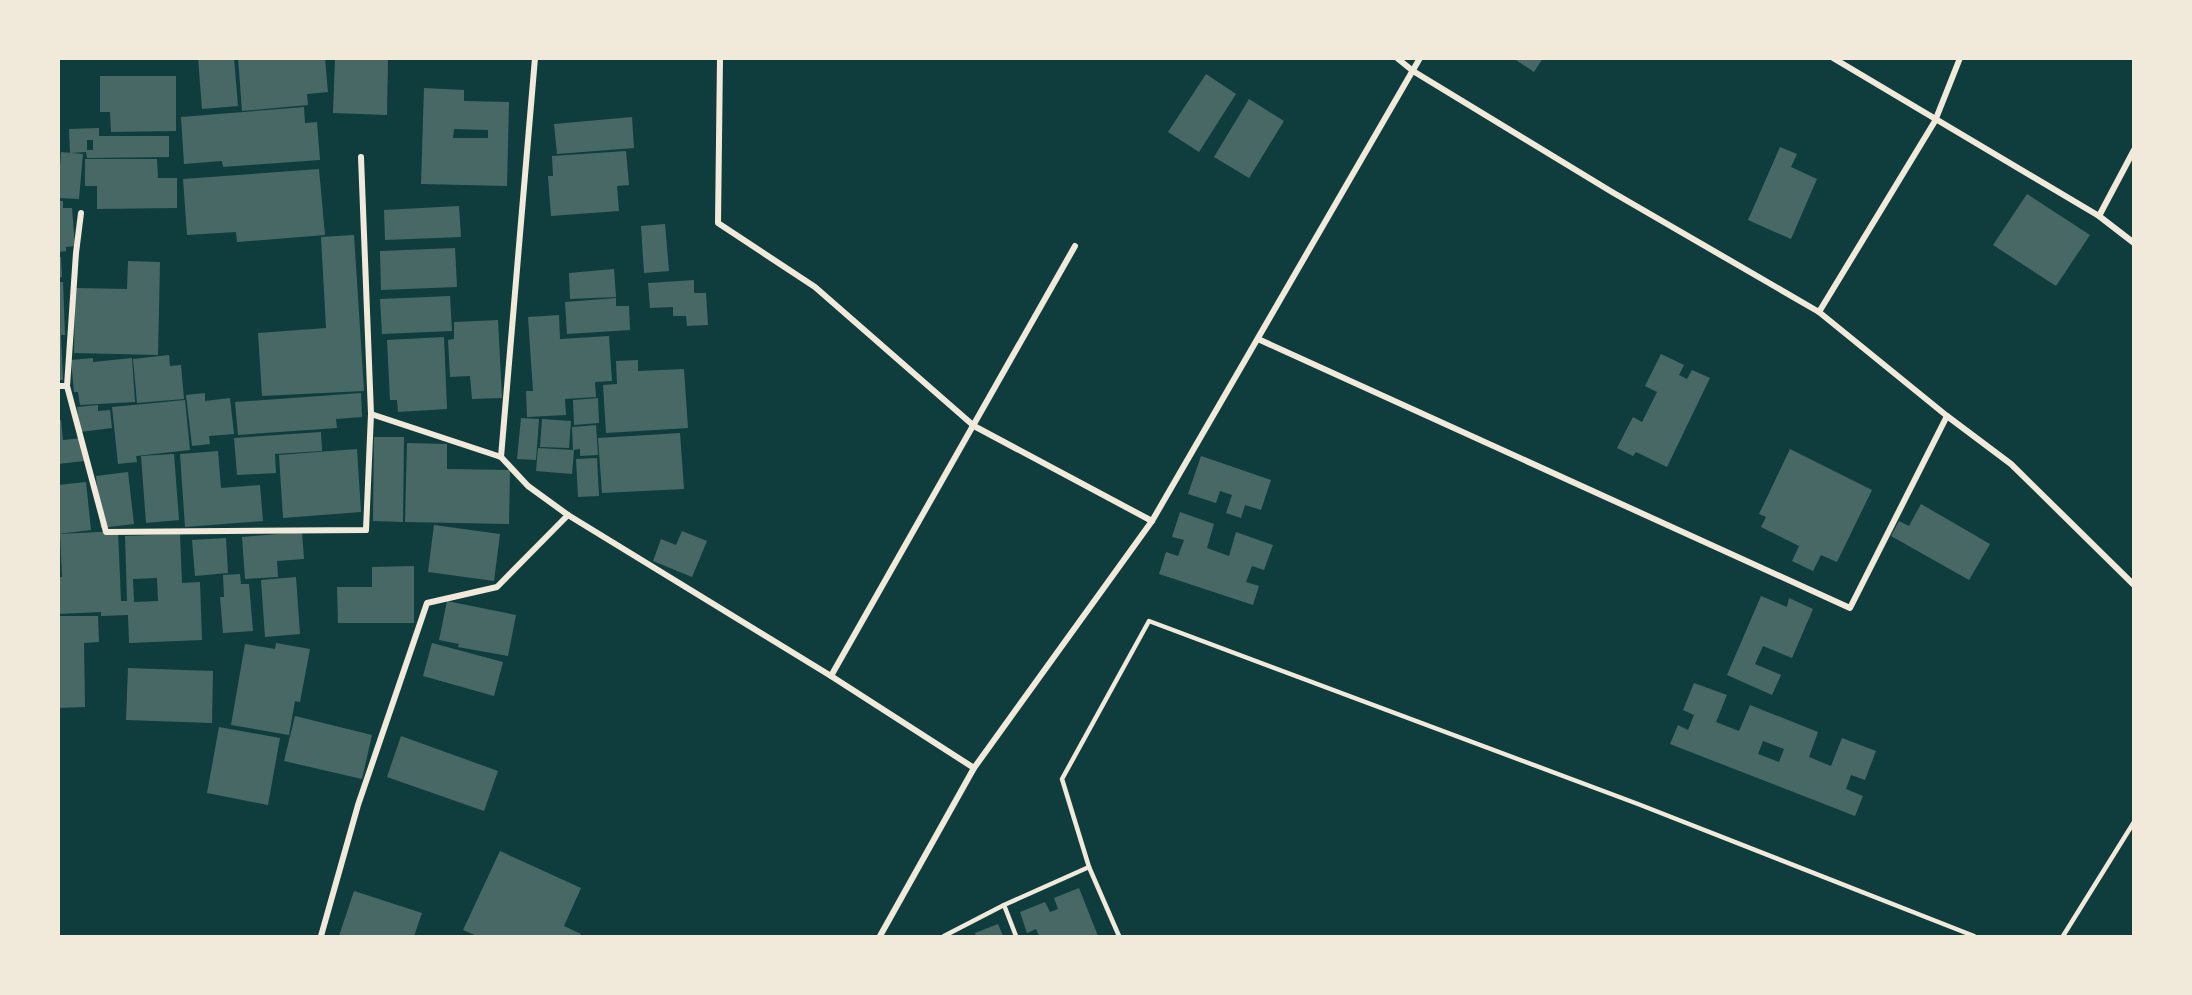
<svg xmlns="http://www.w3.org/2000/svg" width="2192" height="995" font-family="'Fira Sans',sans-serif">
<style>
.building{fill:#486865;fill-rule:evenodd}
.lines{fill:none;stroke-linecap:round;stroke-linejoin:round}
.service{stroke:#f1e9da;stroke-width:4.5}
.minor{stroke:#f1e9da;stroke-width:6}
</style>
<rect width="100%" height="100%" fill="#0f3d3e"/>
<!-- building -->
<g class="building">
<polygon points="198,58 234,58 238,106 202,109"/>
<polygon points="238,58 325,58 328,92 307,94 308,105 242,111"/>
<polygon points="335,58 388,58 387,115 333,113"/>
<polygon points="1513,58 1543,58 1534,72"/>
<polygon points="1206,74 1236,94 1199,152 1168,132"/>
<polygon points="100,76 176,76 176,131 111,132 110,112 100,112"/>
<path d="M424,88L464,90V101L509,102L507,186L421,184ZM454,129L488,130V138H453Z"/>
<polygon points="1249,99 1284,121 1249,178 1214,157"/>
<polygon points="304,107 305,123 317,122 320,160 223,167 222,161 184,164 181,117"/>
<polygon points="632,117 634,148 557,154 554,124"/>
<path d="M99,128V136H169V157L87,158L86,152L70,153L69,129ZM87,140H93V150H87Z"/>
<polygon points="1780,147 1797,154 1791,167 1817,179 1791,239 1748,220"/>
<polygon points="626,151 629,185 617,186 619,211 551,216 548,176 553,176 552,156"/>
<polygon points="61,152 83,154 79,199 58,198"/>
<polygon points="85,159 157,159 158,178 177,178 177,208 97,209 97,186 85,186"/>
<polygon points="319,169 325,235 237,242 236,232 187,235 183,179"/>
<polygon points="2027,194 2090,235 2056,286 1993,245"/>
<polygon points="58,201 63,201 63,208 72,208 75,246 66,247 66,251 58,252"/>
<polygon points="459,206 461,237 385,240 384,210"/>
<polygon points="665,224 669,271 644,273 641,226"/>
<polygon points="354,235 364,391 262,396 258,333 326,328 321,237"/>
<polygon points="455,248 457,287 381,290 380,251"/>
<polygon points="58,257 61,257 62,277 58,278"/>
<polygon points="128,261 160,262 158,355 74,353 75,288 127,289"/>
<polygon points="614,269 616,297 570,299 569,273"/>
<polygon points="694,280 694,293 706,293 708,325 687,326 686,316 673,316 673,307 650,308 648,283"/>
<polygon points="58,282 63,282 65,335 61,335 63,380 58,380"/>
<polygon points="450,296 452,331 382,334 380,299"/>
<polygon points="616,298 616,306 629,306 630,330 567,334 565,302"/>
<polygon points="559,315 560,339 609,336 612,381 595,382 596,397 565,399 566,415 527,417 526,391 533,391 528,317"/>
<polygon points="498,320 502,398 472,399 470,376 450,377 448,340 454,339 454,322"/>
<polygon points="444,337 447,409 398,412 397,400 390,400 387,340"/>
<polygon points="1661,354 1684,365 1679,375 1687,379 1692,370 1710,378 1667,467 1636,452 1633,456 1617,448 1633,417 1642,422 1657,392 1645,386"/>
<polygon points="169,355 170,366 181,365 184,399 137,403 133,359"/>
<polygon points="93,358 93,362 132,358 135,402 80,405 78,392 74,392 71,360"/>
<polygon points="638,360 638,371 684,369 688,428 606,433 603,385 617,384 616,361"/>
<polygon points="205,393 205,401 230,398 234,434 209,436 210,444 192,446 186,395"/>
<polygon points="361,393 362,417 336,419 337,428 238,435 235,402"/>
<polygon points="598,398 599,423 574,425 573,400"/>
<polygon points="185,400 190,450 136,456 137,462 118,464 112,407"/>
<polygon points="98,405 98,411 110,410 112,428 80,432 77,407"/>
<polygon points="521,418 539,419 536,460 517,459"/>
<polygon points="542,419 571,421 569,448 540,447"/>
<polygon points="58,420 61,420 63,440 82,438 84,461 58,464"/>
<polygon points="596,425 598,455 580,456 580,449 573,450 572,427"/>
<polygon points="321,432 322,451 275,454 276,473 237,475 234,438"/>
<polygon points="680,433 684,489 602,493 598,438"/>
<polygon points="374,437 404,437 403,522 373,521"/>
<polygon points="407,443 447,444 447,469 510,470 509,524 405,522"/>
<polygon points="538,448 574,450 572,474 536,471"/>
<polygon points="357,449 361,512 283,518 279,455"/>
<polygon points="1790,449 1872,490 1837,562 1821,555 1813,571 1792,561 1799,546 1761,527 1766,517 1759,514"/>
<polygon points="218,451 221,488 260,485 263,521 185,527 180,454"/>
<polygon points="174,454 179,520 146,523 141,456"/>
<polygon points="1201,456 1271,480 1261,510 1245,505 1241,518 1226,513 1232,495 1220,491 1216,503 1188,494"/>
<polygon points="597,458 599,496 578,497 576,459"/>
<polygon points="128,472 134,524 101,528 96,476"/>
<polygon points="86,482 91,530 58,534 58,485"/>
<polygon points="1921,504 1990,544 1969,580 1891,536 1899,521 1909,526"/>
<polygon points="1180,512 1214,524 1207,548 1229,556 1236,532 1273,545 1264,570 1252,566 1246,582 1259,586 1253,605 1159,574 1166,552 1178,556 1184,540 1172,537"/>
<polygon points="434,525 500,534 494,581 428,572"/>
<path d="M118,531L121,601H127L125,536L180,534L182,583L200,582L202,640L129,643L128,615L101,616V612L58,614V577H62L60,534ZM157,578L158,601L134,602L133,579Z"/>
<polygon points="682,531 707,541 692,577 653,561 661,539 676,545"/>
<polygon points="302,532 304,559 277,561 278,577 245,579 242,537"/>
<polygon points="226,538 228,573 195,576 192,540"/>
<polygon points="414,566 414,623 338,623 337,587 372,587 372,567"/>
<polygon points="240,574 241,584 249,584 253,631 223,633 220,597 224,597 223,575"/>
<polygon points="296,577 300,634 265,637 261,580"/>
<polygon points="1761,596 1787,607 1789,598 1813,609 1792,658 1763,646 1755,664 1781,675 1772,695 1727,675"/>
<polygon points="447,601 516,615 508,656 458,647 459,644 439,640"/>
<polygon points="58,616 98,616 99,642 84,643 85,707 58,708"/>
<polygon points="276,643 310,649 300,702 295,701 289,735 231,725 245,644 275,649"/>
<polygon points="432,643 503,662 494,696 423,676"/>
<polygon points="128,668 213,671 212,723 126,720"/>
<path d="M1694,683L1727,695L1716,722L1739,731L1750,705L1818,732L1809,757L1831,766L1842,738L1876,751L1865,780L1851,775L1846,789L1863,796L1855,816L1670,744L1678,725L1688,730L1694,715L1683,710ZM1763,741L1784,749L1779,762L1758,754Z"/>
<polygon points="295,716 372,735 362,779 284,761"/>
<polygon points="219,727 280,738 268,805 207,793"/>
<polygon points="401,736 498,771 484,811 387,777"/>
<polygon points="500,851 581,888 564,926 581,934 580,936 477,936 463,930"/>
<polygon points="1079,888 1098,936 1039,936 1036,929 1027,933 1020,912 1045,902 1050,912 1058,909 1054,898"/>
<polygon points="354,891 422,913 414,936 339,936"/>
<polygon points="998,924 1003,936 976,936 975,933"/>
</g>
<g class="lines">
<!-- service -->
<g class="service">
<polyline points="1004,905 1016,936"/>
<polyline points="944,936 1004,905 1089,867"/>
<polyline points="1119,936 1089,867 1062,779 1149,621 1638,804 1974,936"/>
<polyline points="2063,936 2134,822"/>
</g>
<!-- minor -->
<g class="minor">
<polyline points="720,58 718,223 815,287 974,426 1152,521"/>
<polyline points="1397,58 1413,71 1612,192 1819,312 1947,416 2011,464 2134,585"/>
<polyline points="1833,58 2099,216 2134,243"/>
<polyline points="2099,216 2134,150"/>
<polyline points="1819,312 1935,121 1960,58"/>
<polyline points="1258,339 1850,608 1947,416"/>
<polyline points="58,386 67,386 106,532 366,530 371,414 361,157"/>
<polyline points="67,386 76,253 81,213"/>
<polyline points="371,414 501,457 528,486 568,515"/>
<polyline points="501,457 535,58"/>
<polyline points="831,676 1075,246"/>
<polyline points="321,936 358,805 427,603 497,587 568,515 831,676 974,768"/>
<polyline points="880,936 974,768 1152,521 1420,58"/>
</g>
</g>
<!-- border -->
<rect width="2192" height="995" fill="none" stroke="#f1e9da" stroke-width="120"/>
</svg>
